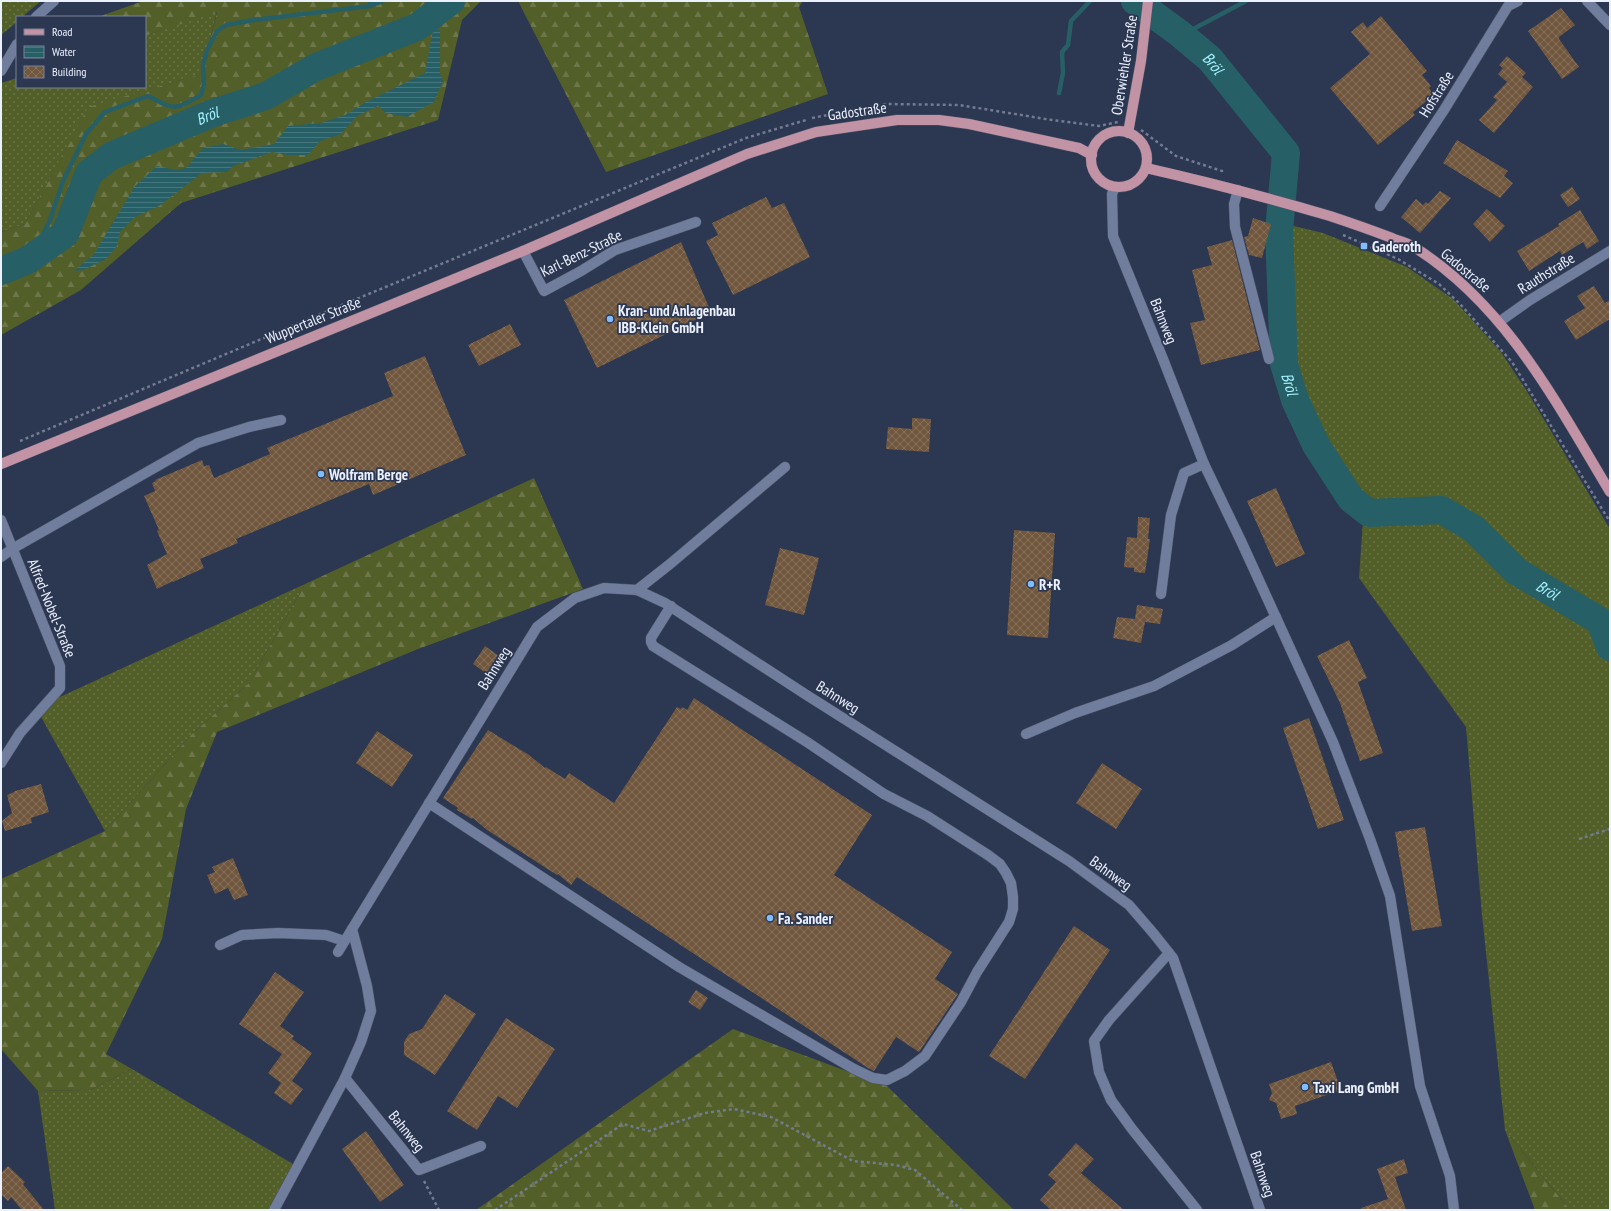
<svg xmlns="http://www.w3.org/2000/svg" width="1611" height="1211" font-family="'PT Sans Narrow',sans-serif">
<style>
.grass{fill:url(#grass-dots)}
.forest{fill:url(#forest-firs)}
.water{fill:url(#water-rules)}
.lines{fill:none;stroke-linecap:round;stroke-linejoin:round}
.stream{stroke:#275f67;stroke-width:4.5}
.river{stroke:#275f67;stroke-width:28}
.building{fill:url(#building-cross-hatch)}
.minor-casing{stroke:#4c556a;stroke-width:11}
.major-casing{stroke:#4c556a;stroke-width:11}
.path{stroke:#727b91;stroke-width:2.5;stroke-dasharray:3 3;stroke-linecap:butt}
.minor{stroke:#707d9c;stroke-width:10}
.major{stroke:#c193a5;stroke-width:10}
.poi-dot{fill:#81bdfa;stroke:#2c3751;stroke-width:1.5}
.labels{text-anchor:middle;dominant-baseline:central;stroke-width:3.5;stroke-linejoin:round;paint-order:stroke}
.street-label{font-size:15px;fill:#ebf1ff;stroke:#2c3751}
.poi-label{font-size:15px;font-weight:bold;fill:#ebf1ff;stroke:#2c3751;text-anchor:start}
.water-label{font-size:16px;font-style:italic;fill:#a6f3ff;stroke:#2c3751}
</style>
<defs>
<pattern id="grass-dots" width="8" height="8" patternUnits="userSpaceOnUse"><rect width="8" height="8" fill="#535f29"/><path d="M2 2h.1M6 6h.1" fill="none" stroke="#6c7649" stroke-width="1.8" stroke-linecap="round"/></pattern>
<pattern id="forest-firs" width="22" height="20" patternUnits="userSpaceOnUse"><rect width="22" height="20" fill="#535f29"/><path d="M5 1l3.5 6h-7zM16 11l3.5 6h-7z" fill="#6c7649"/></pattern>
<pattern id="water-rules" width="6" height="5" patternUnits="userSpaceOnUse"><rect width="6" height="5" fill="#275f67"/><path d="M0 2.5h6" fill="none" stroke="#46767e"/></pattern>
<pattern id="building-cross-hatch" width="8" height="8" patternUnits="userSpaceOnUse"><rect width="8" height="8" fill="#70573e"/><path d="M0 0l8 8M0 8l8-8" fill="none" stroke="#85705b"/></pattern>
</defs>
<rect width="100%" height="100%" fill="#2c3751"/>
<!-- grass -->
<g class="grass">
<polygon points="1,1 41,1 22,17 17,17 17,22 1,35"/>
<polygon points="217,11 202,74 88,108 25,224 1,232 1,83 17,78 17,87 145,87 145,36"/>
<polygon points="1273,221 1323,233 1407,267 1453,299 1501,352 1528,393 1610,529 1610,1210 1570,1210 1505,1130 1482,915 1466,727 1359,578 1363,520 1283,373"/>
<polygon points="305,584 249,683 191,735 105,831 36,708"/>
<polygon points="132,1069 293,1164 268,1210 55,1210 38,1091 90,1090"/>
</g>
<!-- forest -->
<g class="forest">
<polygon points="143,1 481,1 462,20 438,120 181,203 81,290 1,335 1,232 25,224 88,107 202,74 217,12 145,36 145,17 98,17"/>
<polygon points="518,1 803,1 799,7 828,94 606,172"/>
<polygon points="534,478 583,589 418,649 217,732 186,809 162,939 106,1054 132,1069 90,1090 38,1091 1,1049 1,879 105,831 191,735 249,683 305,584"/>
<polygon points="733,1029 887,1086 1014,1210 476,1210"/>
<polygon points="1505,1130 1570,1210 1535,1210"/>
</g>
<!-- water -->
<polygon class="water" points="433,30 440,30 440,74 443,81 434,102 407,117 386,113 378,106 357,116 341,134 320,141 308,155 288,155 272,152 233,166 227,172 202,173 159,206 135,217 120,232 117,246 106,259 83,270 74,271 94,254 135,186 157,166 176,170 186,168 203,148 223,144 241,150 274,144 288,126 321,123 345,115 368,101 425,73"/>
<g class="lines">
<!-- stream -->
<g class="stream">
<polyline points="370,6 383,1"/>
<polyline points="1182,35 1246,1"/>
<polyline points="1059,93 1063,73 1062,52 1068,45 1071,21 1090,1"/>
<path d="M32,257L50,220L63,181L86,134L105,112L148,96C176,110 173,111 201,95L204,85L203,65L207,50L217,31L226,25L254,20L370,6V1"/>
</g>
<!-- river -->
<g class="river">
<path id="s1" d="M1135,1L1179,33L1210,59L1286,153L1279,231L1284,364L1295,400L1316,445L1351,499L1369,513L1442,510L1474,529L1516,571L1600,621L1610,647"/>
<path id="s2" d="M1,271L28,260L65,234L89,173L111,156L213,113L266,96L316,67L417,27L451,1"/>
</g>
</g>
<!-- building -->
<g class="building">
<polygon points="1561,8 1575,25 1559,37 1559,39 1579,67 1562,79 1528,31"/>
<polygon points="1381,16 1427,71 1422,75 1431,86 1429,88 1434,95 1413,112 1415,115 1378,145 1330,88 1370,54 1351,32 1363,22 1367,28"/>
<polygon points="1507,56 1526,73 1522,77 1533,87 1494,133 1479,120 1497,100 1493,97 1507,82 1498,74 1503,68 1499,65"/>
<polygon points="1457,140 1508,171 1504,176 1513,183 1500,198 1443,163"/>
<polygon points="1572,187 1580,199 1568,207 1560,195"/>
<polygon points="1440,191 1451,198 1420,233 1401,217 1416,199 1423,205 1426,202 1428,204"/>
<polygon points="766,197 772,208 784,203 810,257 733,295 706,241 718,235 712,223"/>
<polygon points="1487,209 1505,226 1490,242 1473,224"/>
<polygon points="1580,210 1599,241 1587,249 1583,242 1562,255 1560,251 1529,271 1517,251 1559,226 1558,224"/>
<polygon points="1253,218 1271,224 1262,258 1249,255 1244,237 1248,236"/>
<polygon points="1232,240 1260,350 1201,365 1190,323 1205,320 1192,270 1212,265 1207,247"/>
<polygon points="681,242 711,312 597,368 564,300"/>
<polygon points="1594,286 1605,303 1610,300 1610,319 1576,340 1564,321 1585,308 1577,296"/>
<polygon points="510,324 521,345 479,366 468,345"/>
<polygon points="425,356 466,455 373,495 369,484 236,539 238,543 200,559 204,568 173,582 173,581 157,589 147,565 167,554 157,531 159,530 144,496 155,491 152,483 156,481 155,480 202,460 204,466 209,465 214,478 270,454 267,448 393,396 384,373"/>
<polygon points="912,418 931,419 929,452 886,449 888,427 912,429"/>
<polygon points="1276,488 1305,554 1276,567 1247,501"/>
<polygon points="1138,517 1150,518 1148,539 1150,539 1145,573 1134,572 1134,568 1124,567 1127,537 1137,538"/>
<polygon points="1014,530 1055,533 1048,638 1007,635"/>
<polygon points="780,548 819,558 804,615 765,605"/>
<polygon points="1137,605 1163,609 1160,624 1145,622 1141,643 1113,638 1117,617 1135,619"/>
<polygon points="1349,640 1367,678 1358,682 1383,753 1360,761 1340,703 1317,656"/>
<polygon points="485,646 499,656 487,674 473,664"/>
<polygon points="694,698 872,815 834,875 952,952 935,979 958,994 919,1052 896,1037 874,1071 868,1068 577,877 571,885 558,874 557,875 487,830 473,818 472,819 457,810 458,808 443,798 488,730 529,755 545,768 546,767 565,779 569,773 614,803 677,707 681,709 682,707 687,710"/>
<polygon points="1309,718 1344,820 1318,829 1283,728"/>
<polygon points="377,731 413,755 392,787 356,763"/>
<polygon points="1102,763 1142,789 1116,829 1076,803"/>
<polygon points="41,784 49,812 31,818 32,823 5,831 2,821 12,813 7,795 14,792 15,791"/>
<polygon points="1425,827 1442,926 1412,931 1395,832"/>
<polygon points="233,858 248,895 234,900 228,888 215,894 207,875 215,872 212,867"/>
<polygon points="1074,926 1110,950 1025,1079 989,1056"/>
<polygon points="275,972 304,992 280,1026 294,1036 292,1039 312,1053 292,1081 303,1089 291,1105 274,1093 281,1083 268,1073 282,1054 239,1024"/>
<polygon points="696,990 708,998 700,1010 688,1002"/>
<polygon points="445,994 476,1014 435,1075 404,1055 404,1042 409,1034 422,1029"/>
<polygon points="506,1018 555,1049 517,1108 498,1096 477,1130 447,1111"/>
<polygon points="1331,1062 1341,1090 1295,1106 1297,1114 1281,1119 1276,1103 1269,1100 1272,1093 1269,1084"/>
<polygon points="366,1131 404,1185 380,1202 342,1149"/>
<polygon points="1076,1143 1094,1159 1081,1173 1124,1210 1051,1210 1040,1200 1056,1182 1048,1175"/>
<polygon points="1404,1159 1408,1173 1395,1177 1406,1210 1361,1210 1361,1208 1388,1199 1377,1169"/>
<polygon points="8,1166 25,1182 23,1184 44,1210 22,1210 11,1197 8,1201 1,1194 1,1173"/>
</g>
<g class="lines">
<defs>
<g id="minor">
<polyline points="1587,1 1610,25"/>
<polyline points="36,17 54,1"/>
<polyline points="1,71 17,44"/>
<polyline points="1115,187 1112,194 1113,236 1163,359 1204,464 1241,541 1333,742 1370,839 1390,896 1420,1086 1450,1176 1454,1210"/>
<polyline points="1238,190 1234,204 1235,227 1269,359"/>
<polyline points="1380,206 1444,110 1508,6 1518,1"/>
<polyline points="523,251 544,291 581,271 615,250 696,222"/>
<polyline points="1499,322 1530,300 1610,251"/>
<polyline points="1,520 60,666 60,688 20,733 1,763"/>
<polyline points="1,557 12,549 198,443 249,427 281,420"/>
<polyline points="637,590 670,564 785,467"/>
<polyline points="1161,594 1171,515 1184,473 1204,464"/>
<polyline points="1026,734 1075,713 1154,686 1232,645 1276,617"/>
<polyline points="429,803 679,967 854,1069 873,1078 887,1080 905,1071 925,1056 961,1002 977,972 1009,922 1013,909 1013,897 1011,883 1006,873 1000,864 988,855 927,816 884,794 807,742 653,646 651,642 651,638 671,606"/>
<polyline points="220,945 242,935 278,933 326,935 344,941"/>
<polyline points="338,952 537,627 575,598 604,588 637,590 665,603 805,694 1069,861 1129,905 1154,934 1173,958 1260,1210"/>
<polyline points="1169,953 1109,1020 1094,1041 1099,1072 1111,1100 1132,1129 1197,1210"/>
<polyline points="345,1078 419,1170 481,1146"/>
<polyline points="274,1210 345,1078 361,1042 371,1011 367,986 352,929"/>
</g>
<g id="major">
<circle cx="1119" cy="159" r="28"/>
<polyline points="1128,133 1141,61 1148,1"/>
<path d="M1146,168C1208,182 1269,198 1330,216C1351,223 1371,230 1392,238C1399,241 1408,243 1414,247C1506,305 1556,402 1610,492"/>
<polyline points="1,464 523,251 747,154 816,132 897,120 939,120 969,124 1079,148 1092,155"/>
</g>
</defs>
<!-- minor casing -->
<use href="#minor" class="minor-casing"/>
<!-- major casing -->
<use href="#major" class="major-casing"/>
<!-- path -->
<g class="path">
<polyline points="812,118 886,104 959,105 1052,120 1099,126 1118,122"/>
<polyline points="1141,130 1176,156 1222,171 1222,174"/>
<polyline points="1343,235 1398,259 1439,284 1460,304 1512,362 1610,522"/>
<polyline points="20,441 342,305 746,138 806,120"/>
<polyline points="1579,839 1610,829"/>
<polyline points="424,1181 439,1210"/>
<polyline points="495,1210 623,1124 649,1131 705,1113 734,1109 771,1117 853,1161 896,1165 915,1170 962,1210"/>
</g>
<!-- minor -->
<use href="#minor" class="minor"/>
<!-- major -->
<use href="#major" class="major"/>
</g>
<!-- markers -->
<g class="poi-dot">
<rect x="1360" y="242" width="8" height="8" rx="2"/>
<circle cx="610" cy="319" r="4"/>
<circle cx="321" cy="474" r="4"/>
<circle cx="1031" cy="584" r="4"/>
<circle cx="770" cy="918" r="4"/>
<circle cx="1305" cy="1087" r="4"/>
</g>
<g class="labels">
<!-- street labels -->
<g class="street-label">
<text transform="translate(1124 65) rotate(-81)">Oberwiehler Straße</text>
<text transform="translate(1436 94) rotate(-58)">Hofstraße</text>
<text transform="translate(857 111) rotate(-8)">Gadostraße</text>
<text transform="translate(581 253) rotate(-26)">Karl-Benz-Straße</text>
<text transform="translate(1466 270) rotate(40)">Gadostraße</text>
<text transform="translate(1546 273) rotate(-32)">Rauthstraße</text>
<text transform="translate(313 320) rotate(-22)">Wuppertaler Straße</text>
<text transform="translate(1164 321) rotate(68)">Bahnweg</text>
<text transform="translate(52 608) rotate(68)">Alfred-Nobel-Straße</text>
<text transform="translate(494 668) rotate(-58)">Bahnweg</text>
<text transform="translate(838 697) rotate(32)">Bahnweg</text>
<text transform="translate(1111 873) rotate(36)">Bahnweg</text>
<text transform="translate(407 1131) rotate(51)">Bahnweg</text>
<text transform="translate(1263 1174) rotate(71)">Bahnweg</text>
</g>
<!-- poi labels -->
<g class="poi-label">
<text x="1372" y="246">Gaderoth</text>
<text x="618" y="310">Kran- und Anlagenbau<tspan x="618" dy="17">IBB-Klein GmbH</tspan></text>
<text x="329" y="474">Wolfram Berge</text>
<text x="1039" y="584">R+R</text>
<text x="778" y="918">Fa. Sander</text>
<text x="1313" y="1087">Taxi Lang GmbH</text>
</g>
<!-- water labels -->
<g class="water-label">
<text stroke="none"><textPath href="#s1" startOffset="100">Bröl</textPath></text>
<text stroke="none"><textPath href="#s2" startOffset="272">Bröl</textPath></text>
<text stroke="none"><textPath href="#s1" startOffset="448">Bröl</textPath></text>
<text stroke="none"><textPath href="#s1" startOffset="808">Bröl</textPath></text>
</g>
</g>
<!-- border -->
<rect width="1611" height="1211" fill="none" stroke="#ebf1ff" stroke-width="4"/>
<!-- legend -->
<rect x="16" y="16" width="130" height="72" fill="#2c3751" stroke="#788197"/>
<rect x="24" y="29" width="20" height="6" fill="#c193a5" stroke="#788197"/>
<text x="52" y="36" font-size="12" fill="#ebf1ff">Road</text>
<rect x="24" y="46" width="20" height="12" fill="url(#water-rules)" stroke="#788197"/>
<text x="52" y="56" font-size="12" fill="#ebf1ff">Water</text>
<rect x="24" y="66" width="20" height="12" fill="url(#building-cross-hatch)" stroke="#788197"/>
<text x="52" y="76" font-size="12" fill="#ebf1ff">Building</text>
</svg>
